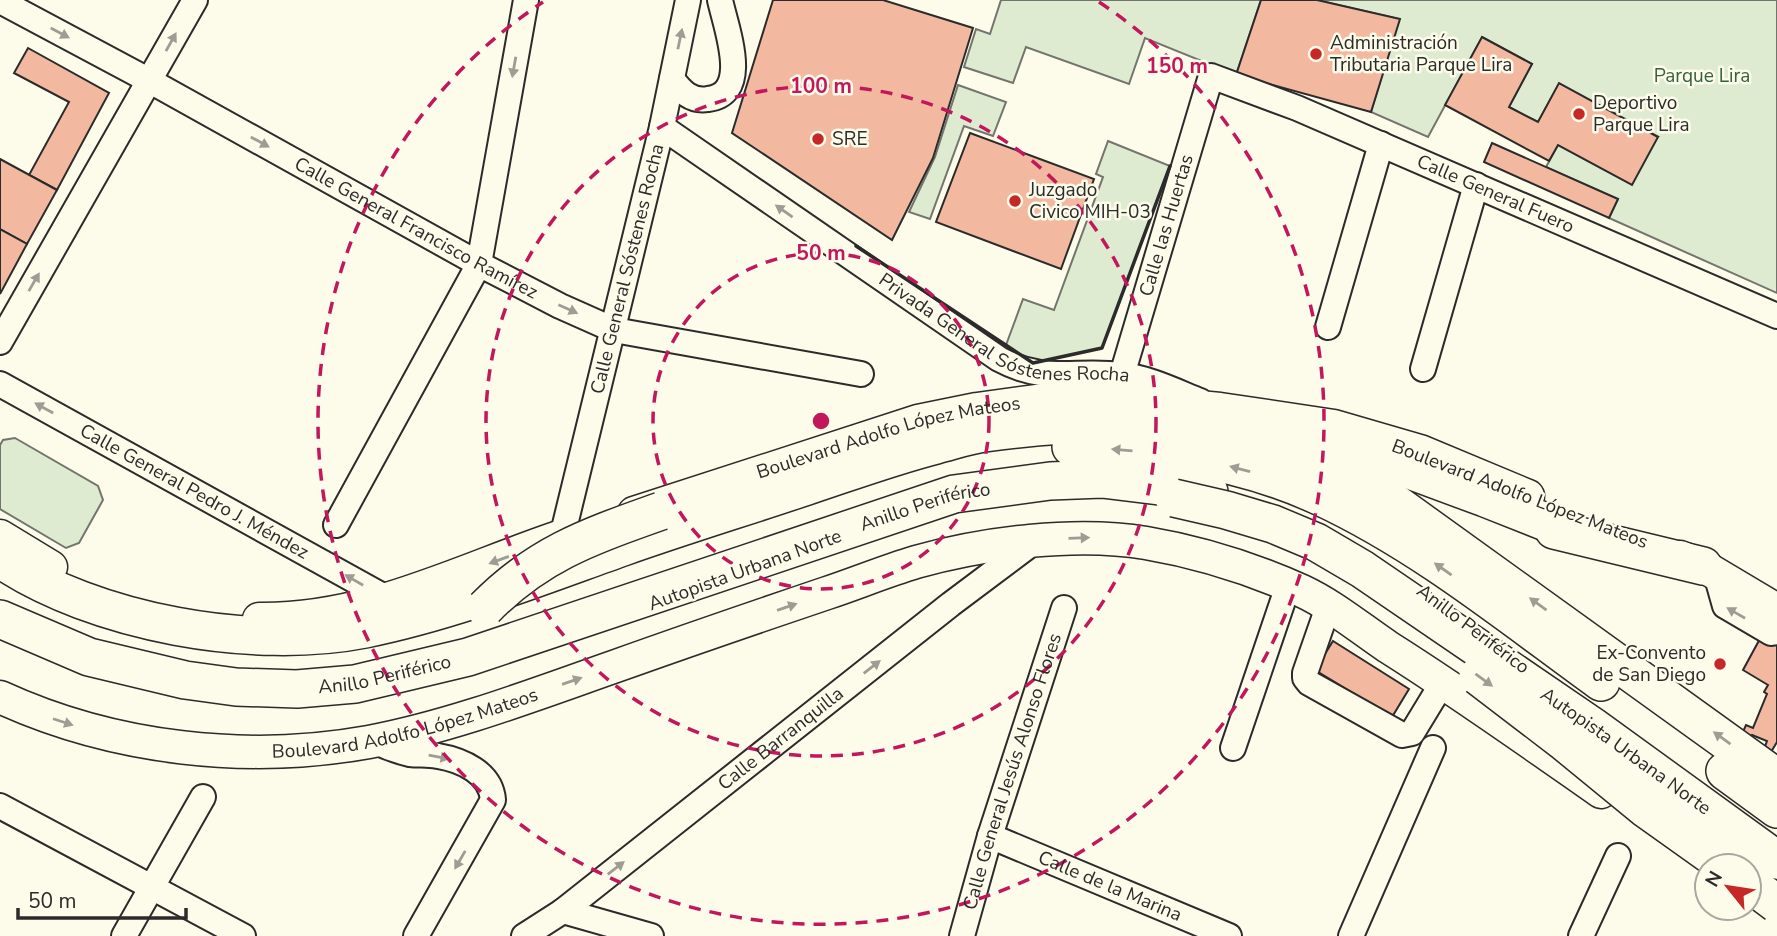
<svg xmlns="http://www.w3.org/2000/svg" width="1777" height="936" font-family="'Nunito Sans',sans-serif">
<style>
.green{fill:#deebd1;stroke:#74746e;stroke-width:2}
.building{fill:#f2b8a0;stroke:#2b2b2b;stroke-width:2}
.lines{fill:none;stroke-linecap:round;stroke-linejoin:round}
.minor-casing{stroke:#2b2b2b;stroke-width:28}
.major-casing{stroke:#2b2b2b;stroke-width:35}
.highway-casing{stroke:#2b2b2b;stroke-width:40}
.minor{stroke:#fdfbea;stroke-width:24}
.major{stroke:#fdfbea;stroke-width:32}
.highway{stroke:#fdfbea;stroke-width:37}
.highway-bridge-casing{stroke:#2b2b2b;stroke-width:40;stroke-linecap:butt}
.highway-bridge{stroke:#fdfbea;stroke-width:37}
.wall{stroke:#2b2b2b;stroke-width:3.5}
.oneway{fill:#9e9d94}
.ring{fill:none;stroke:#c2185b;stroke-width:3.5;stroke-dasharray:12 9}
.poi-dot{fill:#c62828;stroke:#fdfbea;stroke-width:2.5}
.labels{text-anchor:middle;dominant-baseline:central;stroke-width:5;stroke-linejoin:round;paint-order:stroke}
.poi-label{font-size:19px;fill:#2b2b2b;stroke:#fdfbea;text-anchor:start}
.park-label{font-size:19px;fill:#34623c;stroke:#fdfbea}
.street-label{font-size:19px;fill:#2b2b2b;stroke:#fdfbea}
.centre{fill:#c2185b;stroke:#fdfbea;stroke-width:3.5}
.ring-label{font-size:21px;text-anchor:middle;font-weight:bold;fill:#c2185b;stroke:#fdfbea;stroke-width:5;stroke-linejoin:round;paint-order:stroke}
</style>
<rect width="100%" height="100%" fill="#fdfbea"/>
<!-- green -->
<g class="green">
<polygon points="1001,0 1261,0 1236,75 1145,38 1129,84 1026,47 1013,83 964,67 976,29 990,34"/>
<polygon points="1317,0 1777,0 1777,293 1609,218 1618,199 1546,167 1558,145 1657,136 1559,84 1538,122 1509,107 1532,64 1482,37 1428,137 1371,112 1399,19"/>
<polygon points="958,85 1006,102 993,136 964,126 930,219 909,212 935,157"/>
<polygon points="1108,141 1170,166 1102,348 1033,363 1006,345 1023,299 1054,310 1103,177 1096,174"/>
<polygon points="15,438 98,486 103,500 79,543 66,548 0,509 0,445 3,440"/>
</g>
<!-- building -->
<g class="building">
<polygon points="773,0 883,0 973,28 933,158 892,240 732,133"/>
<polygon points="1261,0 1317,0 1400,19 1371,112 1236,75"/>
<polygon points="1482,37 1532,64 1509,107 1538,122 1559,83 1658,137 1632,185 1558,145 1549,161 1445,105"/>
<polygon points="28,48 109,93 57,190 29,175 69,102 14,73"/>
<polygon points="970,133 1094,179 1061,269 936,222"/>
<polygon points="1492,143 1618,199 1609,218 1484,162"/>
<polygon points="0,159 57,190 27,244 0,229"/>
<polygon points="0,229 27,244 0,294"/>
<polygon points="1762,635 1777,644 1777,742 1771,752 1764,749 1767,741 1752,735 1748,738 1742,734 1746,725 1753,728 1767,694 1764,692 1768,685 1743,670"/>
<polygon points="1333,641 1409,689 1392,717 1315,670"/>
</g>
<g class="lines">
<defs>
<g id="minor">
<path id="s1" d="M0,1L150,81L479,264L560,306L614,330L861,374"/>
<path d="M672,79C681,91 691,102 708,99C752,94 726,28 720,0"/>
<path id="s2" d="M662,127L999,359C1045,384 1074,369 1122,375C1149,378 1175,391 1200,401"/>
<polyline points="1328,327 1381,144"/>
<polyline points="0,342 195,0"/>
<polyline points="1423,369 1476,185"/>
<path id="s3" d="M1122,375L1211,76L1297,108L1777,316"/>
<path id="s4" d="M0,384L390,600"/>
<polyline points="336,525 479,264 526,0"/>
<path id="s5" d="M562,537L662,127L688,0"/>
<polyline points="1716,574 1725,606 1771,633 1777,632"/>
<polyline points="1328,607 1305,673 1305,678 1309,683 1402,735 1412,733 1443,682"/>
<path d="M374,741C386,747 397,751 410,754C419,755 429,754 438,756C462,760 491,773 493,800L416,936"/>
<polyline points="1233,748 1288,586"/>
<polyline points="0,806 243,936"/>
<path id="s6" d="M990,836L1229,936"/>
<polyline points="563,911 651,936"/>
<polyline points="124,936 203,797"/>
<path id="s7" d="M524,936L563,911L951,604L1035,541"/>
<path id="s8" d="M962,936L990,836L1064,608"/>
<polyline points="1351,936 1433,748"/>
<polyline points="1581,936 1618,856"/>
</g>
<g id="major">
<path id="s9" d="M634,513L918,421L977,409L1043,400L1114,399L1220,409L1334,426L1420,451L1528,496"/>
<polyline points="0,536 51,567"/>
<polyline points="1680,557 1703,566 1777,610"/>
<path d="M259,619C371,620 464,568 568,534"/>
<path id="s10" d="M0,697C113,749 247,764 369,742C453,726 536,694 616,666C686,641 756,617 827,593C857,583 886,571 916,562C984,543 1076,531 1146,543C1199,552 1253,569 1302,591C1332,605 1360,628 1388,647C1461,693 1531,743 1601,792"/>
</g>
<g id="highway">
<polyline points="1283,435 1366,454 1485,498 1576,534"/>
<path d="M1071,447C1156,448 1244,461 1321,497C1422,544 1511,617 1601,682"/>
<polyline points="1554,530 1703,566"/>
<path d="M0,559C94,623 254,651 365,629C453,611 539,577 623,547C685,525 748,506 810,485C852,471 893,456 936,445C952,441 969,435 985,433C1033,426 1082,423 1131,424C1145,424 1160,427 1174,429C1252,440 1326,467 1395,503L1777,778"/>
<path id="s11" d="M0,619L89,657L185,680L236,687L297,689L355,684L468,657L954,494L1050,481L1102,479L1209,492"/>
<polyline points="1725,771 1777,809"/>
</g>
</defs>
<!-- minor casing -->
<use href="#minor" class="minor-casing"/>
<!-- major casing -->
<use href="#major" class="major-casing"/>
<!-- highway casing -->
<use href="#highway" class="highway-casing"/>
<!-- minor -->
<use href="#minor" class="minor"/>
<!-- major -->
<use href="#major" class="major"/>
<!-- highway -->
<use href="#highway" class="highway"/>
<defs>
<g id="highway-bridge">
<path id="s12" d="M1174,498L1226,510L1273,524L1316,542L1362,569L1592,726L1777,860"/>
<path d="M485,608C539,553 591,536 661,511"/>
<polyline points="1478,676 1563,741 1646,809 1726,866"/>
<polyline points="1749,883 1777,904"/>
</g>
</defs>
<!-- highway-bridge casing -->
<use href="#highway-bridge" class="highway-bridge-casing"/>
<!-- highway-bridge -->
<use href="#highway-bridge" class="highway-bridge"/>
<!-- wall -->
<polyline class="wall" points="856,246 1033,363 1102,348 1170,166"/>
</g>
<!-- one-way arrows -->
<defs><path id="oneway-solid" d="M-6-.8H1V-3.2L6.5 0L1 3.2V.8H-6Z" transform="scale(1.75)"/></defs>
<g class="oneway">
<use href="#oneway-solid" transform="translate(60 33) rotate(28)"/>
<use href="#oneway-solid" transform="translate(680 39) rotate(-78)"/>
<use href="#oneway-solid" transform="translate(171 42) rotate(-61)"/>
<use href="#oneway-solid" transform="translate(514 67) rotate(100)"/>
<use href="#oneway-solid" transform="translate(260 142) rotate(29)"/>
<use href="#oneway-solid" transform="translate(784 211) rotate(-145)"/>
<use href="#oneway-solid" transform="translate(34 282) rotate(-60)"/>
<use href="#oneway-solid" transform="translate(568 309) rotate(24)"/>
<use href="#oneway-solid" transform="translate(44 408) rotate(-151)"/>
<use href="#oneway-solid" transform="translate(1122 450) rotate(-175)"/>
<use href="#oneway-solid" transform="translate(1240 469) rotate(-165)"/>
<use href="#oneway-solid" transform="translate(1079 538) rotate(-2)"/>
<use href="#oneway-solid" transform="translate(499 560) rotate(160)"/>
<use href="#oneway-solid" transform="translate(1443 569) rotate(-145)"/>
<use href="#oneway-solid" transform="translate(354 580) rotate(-150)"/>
<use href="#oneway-solid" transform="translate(1538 604) rotate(-144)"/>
<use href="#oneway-solid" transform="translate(787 607) rotate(-19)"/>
<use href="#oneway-solid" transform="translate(1736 613) rotate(-150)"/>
<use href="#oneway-solid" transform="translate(872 667) rotate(-38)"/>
<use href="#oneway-solid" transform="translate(1484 680) rotate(36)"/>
<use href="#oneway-solid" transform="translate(572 681) rotate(-19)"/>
<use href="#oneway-solid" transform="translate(63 722) rotate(18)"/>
<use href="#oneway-solid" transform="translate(1722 738) rotate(-144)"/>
<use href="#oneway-solid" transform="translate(439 757) rotate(10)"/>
<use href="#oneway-solid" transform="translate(460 860) rotate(120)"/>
<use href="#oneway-solid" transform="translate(616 868) rotate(-38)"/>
</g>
<!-- distance rings -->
<g class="ring">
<circle cx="821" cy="421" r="168"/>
<circle cx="821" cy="421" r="335"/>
<path d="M1099 2A503 503 0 1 1 543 2"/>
</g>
<!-- markers -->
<g class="poi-dot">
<circle cx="1316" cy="54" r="7"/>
<circle cx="1579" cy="114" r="7"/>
<circle cx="818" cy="139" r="7"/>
<circle cx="1015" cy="201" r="7"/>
<circle cx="1720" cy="664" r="7"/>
</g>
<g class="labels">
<!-- poi labels -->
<g class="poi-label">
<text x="1330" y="43">Administración<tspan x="1330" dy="22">Tributaria Parque Lira</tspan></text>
<text x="1593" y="103">Deportivo<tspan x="1593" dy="22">Parque Lira</tspan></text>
<text x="832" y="139">SRE</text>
<text x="1029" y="190">Juzgado<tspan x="1029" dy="22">Civico MIH-03</tspan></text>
<text x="1706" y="653" text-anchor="end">Ex-Convento<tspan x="1706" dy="22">de San Diego</tspan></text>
</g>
<!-- park labels -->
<g class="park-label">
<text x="1702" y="76">Parque Lira</text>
</g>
<!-- street labels -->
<g class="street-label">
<text stroke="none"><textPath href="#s3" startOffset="620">Calle General Fuero</textPath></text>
<text stroke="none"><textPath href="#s3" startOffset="156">Calle las Huertas</textPath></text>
<text stroke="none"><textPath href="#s1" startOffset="474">Calle General Francisco Ramírez</textPath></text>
<text stroke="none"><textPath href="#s5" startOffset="276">Calle General Sóstenes Rocha</textPath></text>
<text stroke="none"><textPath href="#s2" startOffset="404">Privada General Sóstenes Rocha</textPath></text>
<text stroke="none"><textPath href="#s9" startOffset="266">Boulevard Adolfo López Mateos</textPath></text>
<text stroke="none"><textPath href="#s4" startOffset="222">Calle General Pedro J. Méndez</textPath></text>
<text transform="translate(1520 494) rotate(21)">Boulevard Adolfo López Mateos</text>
<text stroke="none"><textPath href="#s11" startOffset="964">Anillo Periférico</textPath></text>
<text transform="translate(745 570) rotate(-20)">Autopista Urbana Norte</text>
<text transform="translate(1473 629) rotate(37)">Anillo Periférico</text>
<text stroke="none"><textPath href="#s11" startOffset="397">Anillo Periférico</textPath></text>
<text stroke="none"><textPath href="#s10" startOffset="416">Boulevard Adolfo López Mateos</textPath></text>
<text stroke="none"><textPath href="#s7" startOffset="324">Calle Barranquilla</textPath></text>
<text stroke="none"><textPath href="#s12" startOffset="523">Autopista Urbana Norte</textPath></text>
<text stroke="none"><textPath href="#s8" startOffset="172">Calle General Jesús Alonso Flores</textPath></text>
<text stroke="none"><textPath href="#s6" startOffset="130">Calle de la Marina</textPath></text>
</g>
</g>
<circle cx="821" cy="421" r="10" class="centre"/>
<g class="ring-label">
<text x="1177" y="73">150 m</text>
<text x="821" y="93">100 m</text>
<text x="821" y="260">50 m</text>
</g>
<!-- north arrow -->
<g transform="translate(1728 887) rotate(300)"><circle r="33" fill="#fdfbea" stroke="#a9a89e" stroke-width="2"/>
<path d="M0-5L12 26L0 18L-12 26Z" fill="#c62828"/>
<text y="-10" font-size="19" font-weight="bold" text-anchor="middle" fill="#2b2b2b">N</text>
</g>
<!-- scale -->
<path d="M18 908v10h168v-10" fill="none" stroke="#2b2b2b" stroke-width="3.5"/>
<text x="28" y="908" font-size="21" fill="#2b2b2b" stroke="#fdfbea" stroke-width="5" paint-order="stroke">50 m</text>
</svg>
